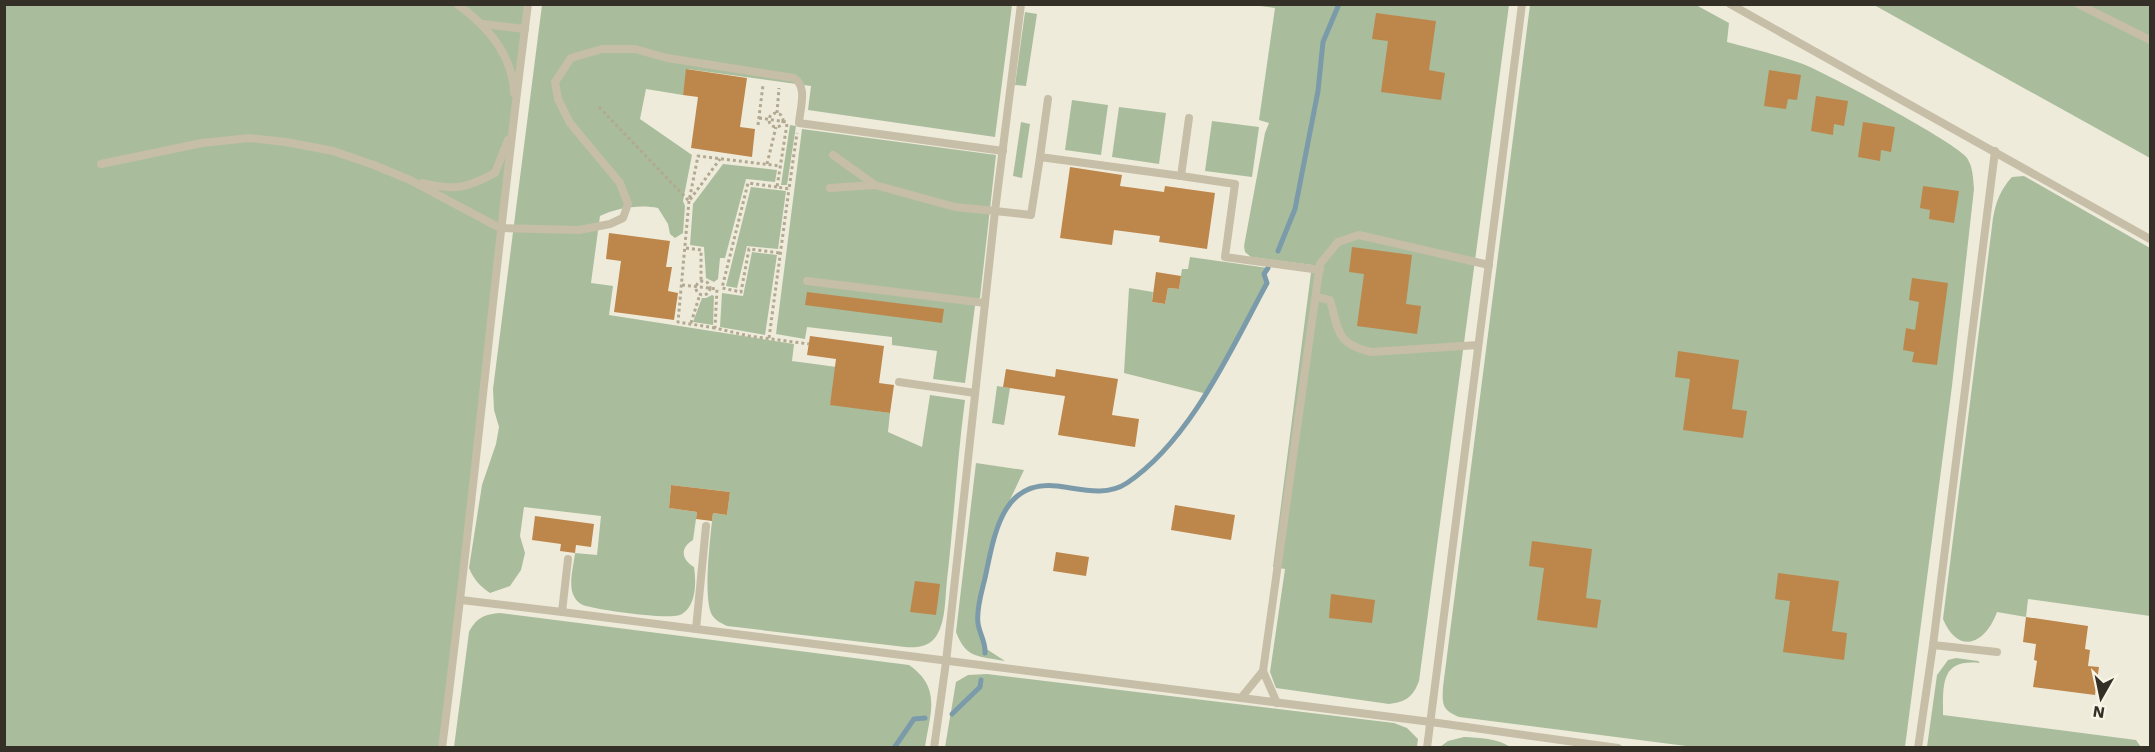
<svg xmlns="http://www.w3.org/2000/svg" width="2155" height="752" font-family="'Work Sans',sans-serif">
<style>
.green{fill:#a9bd9c}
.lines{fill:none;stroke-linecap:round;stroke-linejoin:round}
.stream{stroke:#7c9baa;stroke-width:5}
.building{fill:#bd864b}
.path{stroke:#b2a992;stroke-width:3;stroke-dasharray:3 3;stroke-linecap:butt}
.lane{stroke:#c7bea7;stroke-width:8}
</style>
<rect width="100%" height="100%" fill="#efebdb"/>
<!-- green -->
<g class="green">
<polygon points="4,5 528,5 442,747 5,747"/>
<path d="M542,5H1012L995,137L808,110L811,86L687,69L683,95L646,89L640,119L692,155L683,201L685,206L683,233L675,238L670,234L668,224L658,208C640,204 616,208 600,216L591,283L613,286L609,315L794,344L792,361L844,368L830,404L890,413L888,432L922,447L930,395L965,400C957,460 954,520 947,580C945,597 946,620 937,635C930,647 917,648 905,647L727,626C721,623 716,621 712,615C703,599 710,541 712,521L713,513L727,515L730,492L671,485L669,508L697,512L693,540C680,548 681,559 694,567C696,581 697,605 682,614C672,621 600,610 586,606C582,605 577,602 575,598C567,587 574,565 575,553L597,555L601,516L524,507L520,536L525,553L521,570L510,586L490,593C480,586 474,580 469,568L482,485L496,444L499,427L494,410L493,389Z"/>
<path d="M1252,5H1509L1419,681C1413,697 1406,702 1389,704L1276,688L1270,672L1285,569L1273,567L1312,265L1251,257L1245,252L1244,246L1265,133L1269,123L1259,120L1275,8Z"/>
<path d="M1530,5H1696L1729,23L1727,42C1752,49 1779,55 1803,64C1824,72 1959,144 1967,158C1973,167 1973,178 1974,189L1952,386L1905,747H1694L1459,717C1442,710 1442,704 1443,687Z"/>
<polygon points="1874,5 2150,5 2150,158"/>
<polygon points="1025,12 1037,14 1026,86 1015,85"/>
<polygon points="1072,100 1108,105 1101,155 1065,150"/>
<polygon points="1119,107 1166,113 1159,164 1112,157"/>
<polygon points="1212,121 1259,127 1252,177 1205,171"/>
<polygon points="1021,122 1030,124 1022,178 1013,176"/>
<polygon points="790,125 796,126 787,185 781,185"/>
<polygon points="802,129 996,155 980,298 976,298 965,383 933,379 937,351 892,345 892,337 807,327 805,339 776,334"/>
<polygon points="723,164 777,170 775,182 746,179 725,258 720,258 718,279 714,282 706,278 704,247 690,245 693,204"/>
<path d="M2024,176L2150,248V616L2028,599L2026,617L1997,612C1985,645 1958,655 1943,619L1993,218C1996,202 2000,190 2012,177Z"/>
<polygon points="751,187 786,191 778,249 747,246 737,288 726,286"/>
<polygon points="752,252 777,255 765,335 720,327 722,293 743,296"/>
<polygon points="1190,257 1268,268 1264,274 1267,283 1207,394 1124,373 1129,288 1153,292 1152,302 1165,304 1168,288 1179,289 1182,269 1188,269"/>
<polygon points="712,295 714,296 713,325 693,322 702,298 706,298"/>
<polygon points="997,386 1010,388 1004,425 992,423"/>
<path d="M976,463L1024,470L994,534L977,621L985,648L1005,661C979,656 966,659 956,632Z"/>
<path d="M500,613L909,665C942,688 930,713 925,747H454L469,632C476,618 485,614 500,613Z"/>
<path d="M1956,658L1978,661L1980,663C1941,659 1943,683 1943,715L2136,740L2141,747H1927L1937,675L1948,660Z"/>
<polygon points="987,674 1394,723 1407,728 1418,739 1417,747 945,747 956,682 968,675"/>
<path d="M1464,737C1480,738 1497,738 1510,747H1440L1448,741Z"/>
</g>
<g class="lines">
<!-- stream -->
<g class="stream">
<polyline points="1278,251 1295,209 1318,91 1323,42 1339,4"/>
<path d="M985,653C986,642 979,633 978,623C976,609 982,591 985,578C994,537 1001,479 1057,486C1081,489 1106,497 1127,483C1191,440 1231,349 1267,283L1264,274L1268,268"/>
<polyline points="952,714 980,687 981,680"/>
<polyline points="894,748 914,719 925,718"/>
</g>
</g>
<!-- building -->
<g class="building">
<polygon points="1376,13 1436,21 1429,70 1445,73 1441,100 1381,92 1388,41 1372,39"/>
<polygon points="686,69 747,78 740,127 755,129 752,157 691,148 698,97 683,95"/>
<polygon points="1769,70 1801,75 1797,100 1788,99 1786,109 1764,106"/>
<polygon points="1816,96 1848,101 1844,126 1834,124 1833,135 1811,131"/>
<polygon points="1863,122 1895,127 1891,152 1881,150 1880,161 1858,157"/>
<polygon points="1070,167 1122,175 1120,186 1164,192 1165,186 1215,193 1207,249 1159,242 1160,236 1114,230 1112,245 1060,238"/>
<polygon points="1923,186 1959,191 1954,223 1929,219 1930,210 1920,208"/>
<polygon points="609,233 670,241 666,267 672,267 668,291 678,293 674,320 614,312 621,261 606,259"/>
<polygon points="1352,247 1412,255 1406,304 1421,306 1417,334 1357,326 1364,274 1349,272"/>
<polygon points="1156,272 1181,276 1179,289 1168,288 1165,304 1152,302"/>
<polygon points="1912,278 1948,283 1937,365 1912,362 1914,352 1903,350 1906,328 1915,330 1919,302 1909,300"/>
<polygon points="807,292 944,309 942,323 805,305"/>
<polygon points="810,336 884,346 879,383 894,385 890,413 830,405 836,359 807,355"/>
<polygon points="1678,351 1739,360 1732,409 1747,411 1743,438 1683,430 1690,379 1675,377"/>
<polygon points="1006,369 1055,377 1056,369 1118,379 1112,415 1139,419 1135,447 1058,435 1065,396 1003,387"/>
<polygon points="671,485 730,492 727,515 713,513 712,521 696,519 697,512 669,508"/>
<polygon points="1175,505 1235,515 1231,540 1171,530"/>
<polygon points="535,516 594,524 591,547 576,545 575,553 560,551 561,544 532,540"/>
<polygon points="1532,541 1592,549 1586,598 1601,600 1597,628 1537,620 1544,568 1529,566"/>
<polygon points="1056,552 1089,557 1086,576 1053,571"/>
<polygon points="1778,573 1839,581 1832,631 1847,633 1844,660 1783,652 1790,601 1775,599"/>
<polygon points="915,581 940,584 936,615 910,612"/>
<polygon points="1331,594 1375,600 1372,623 1329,618"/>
<polygon points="2026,617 2088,626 2085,649 2090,650 2088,666 2099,667 2095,695 2033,687 2037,661 2034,660 2036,644 2023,642"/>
</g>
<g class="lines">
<!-- path -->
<g class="path">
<polyline points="599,107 689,201 720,159"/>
<polyline points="777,113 779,88"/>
<circle cx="776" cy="120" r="7"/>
<polyline points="759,118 787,122"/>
<polyline points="787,124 777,187 789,189 797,133"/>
<polyline points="758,125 763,85"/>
<polyline points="767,164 776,127"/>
<polyline points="777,187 748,183 722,288 741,292 749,249 780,253"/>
<polyline points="686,248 701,250 701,281"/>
<circle cx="703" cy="288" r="7"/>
<polyline points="682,285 717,289 715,328 749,336 809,344"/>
<polyline points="691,323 700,294"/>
<polyline points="715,328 678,322 689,201 698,156 780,166"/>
<polyline points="769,338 789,189"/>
</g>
<!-- lane -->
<g class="lane">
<path d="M457,4C486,25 513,55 514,93"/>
<polyline points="1021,4 995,211 1031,215 1040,157"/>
<polyline points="1730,4 2150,239"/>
<polyline points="2078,4 2150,40"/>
<polyline points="483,24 525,29"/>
<polyline points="1048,99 1040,157 1181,176 1189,118"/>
<polyline points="833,155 875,185 955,207 995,211 946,662 934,748"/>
<path d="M101,164L202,143L250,138L286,142L333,151L374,165L410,180L500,228L579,230L610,224L623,218L628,204L620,183L570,123L558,99L555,82L571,58L602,49H635L667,58L794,78C808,87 800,108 799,123L1003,151"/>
<polyline points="1181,176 1235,184 1225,257 1320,270"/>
<path d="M423,183C454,191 467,188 495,173L508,140"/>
<polyline points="830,188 875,185"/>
<polyline points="807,281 985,303"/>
<path d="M1316,297L1330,300C1339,331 1336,344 1371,352L1478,345"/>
<polyline points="899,382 975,393"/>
<polyline points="706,526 696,629 1431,722 1618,748"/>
<polyline points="461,600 562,612 568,559"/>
<polyline points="562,612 696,629"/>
<polyline points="1933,645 1997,652"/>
<polyline points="1241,698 1263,671"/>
<polyline points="1277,703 1263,671 1320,264 1338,242 1359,235 1489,265"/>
<path d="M442,748C474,500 496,252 528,4"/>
<polyline points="1427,748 1522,4"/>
<polyline points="1918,748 1933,645 1995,151"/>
</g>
</g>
<!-- border -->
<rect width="2155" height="752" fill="none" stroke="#342f27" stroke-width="12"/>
<!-- north arrow -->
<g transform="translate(2101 698) rotate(189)" stroke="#f8f5e6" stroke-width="4.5" paint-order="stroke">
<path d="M0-4.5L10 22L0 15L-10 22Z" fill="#342f27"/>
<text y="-9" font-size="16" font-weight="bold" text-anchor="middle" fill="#342f27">N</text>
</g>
</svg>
